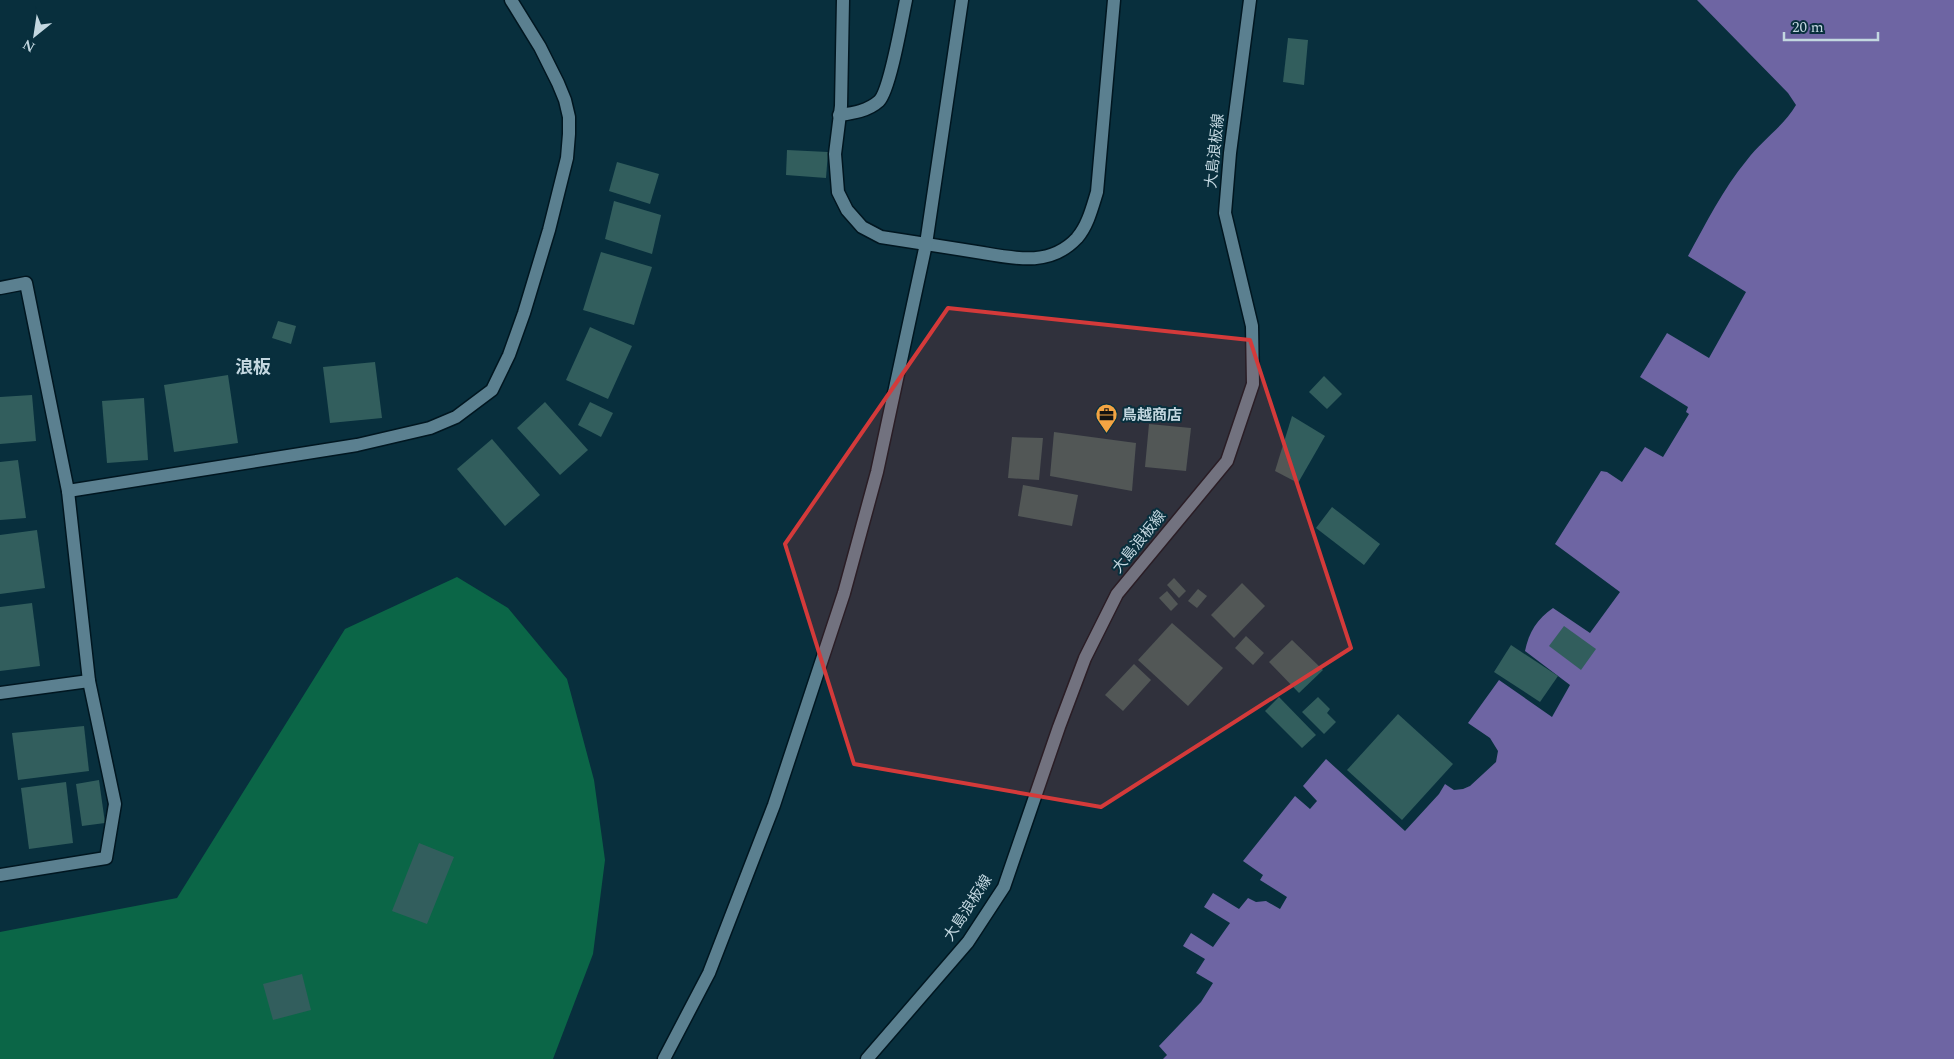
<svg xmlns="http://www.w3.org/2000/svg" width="1954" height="1059" font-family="Spectral,'Noto Sans JP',serif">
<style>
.forest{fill:#0b6647}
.water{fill:#6e65a3}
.building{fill:#325e5d}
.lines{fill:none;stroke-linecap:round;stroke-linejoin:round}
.minor-casing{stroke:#001620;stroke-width:15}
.secondary-casing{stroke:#001620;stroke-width:15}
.minor{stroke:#5b8090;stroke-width:12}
.secondary{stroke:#5b8090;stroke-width:12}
.marked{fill:#d43a3a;fill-opacity:0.2;stroke:#d43a3a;stroke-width:4;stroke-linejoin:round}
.labels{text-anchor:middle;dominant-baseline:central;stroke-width:4;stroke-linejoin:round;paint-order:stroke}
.street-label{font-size:15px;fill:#c3d7e0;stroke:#082f3d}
.poi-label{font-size:15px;font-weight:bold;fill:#c3d7e0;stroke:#082f3d;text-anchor:start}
.quarter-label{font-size:18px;font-weight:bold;fill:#c3d7e0;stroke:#082f3d}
</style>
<rect width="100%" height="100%" fill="#082f3d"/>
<!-- forest -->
<polygon class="forest" points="457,577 508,608 567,679 594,780 605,860 593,954 553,1059 0,1059 0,932 177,898 345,629"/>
<!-- water -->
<path class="water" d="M1697,0H1954V1059H1163L1167,1055L1159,1046L1201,1002L1213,983L1196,973L1205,959L1183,946L1191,933L1213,947L1230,923L1204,907L1213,893L1239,909L1248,898L1256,902L1266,901L1280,909L1287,897L1260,880L1263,875L1243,861L1295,796L1310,809L1317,801L1303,786L1326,759L1405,831L1439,794L1445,784L1454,790L1463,789L1470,786L1496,762L1498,751L1490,738L1468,723L1499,680L1552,717L1570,685L1525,651C1529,632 1537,619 1553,608L1590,633L1620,592L1555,544L1601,471L1607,472L1622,482L1645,447L1663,457L1689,414L1686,412L1688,407L1640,377L1667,333L1709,358L1746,292L1688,256C1706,223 1723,189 1747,160C1762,140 1784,126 1796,105L1788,93Z"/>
<!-- building -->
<g class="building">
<polygon points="1288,38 1308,40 1304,85 1283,82"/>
<polygon points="787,150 828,152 826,178 786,175"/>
<polygon points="617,162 659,174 650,204 609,191"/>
<polygon points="614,201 661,215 652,254 605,239"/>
<polygon points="601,252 652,267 634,325 583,310"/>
<polygon points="278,321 296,326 291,344 272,338"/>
<polygon points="590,327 632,346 608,399 566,380"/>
<polygon points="375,362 382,418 330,423 323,367"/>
<polygon points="228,375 238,443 174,452 164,385"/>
<polygon points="1324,376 1342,394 1327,409 1309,392"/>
<polygon points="32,395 36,441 0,444 0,397"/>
<polygon points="144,398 148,460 107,463 102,401"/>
<polygon points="545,402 588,450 560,475 517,428"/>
<polygon points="590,402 613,413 601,437 578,425"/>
<polygon points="1292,416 1325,436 1298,483 1275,471"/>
<polygon points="1149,424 1191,428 1186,471 1145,467"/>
<polygon points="1054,432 1136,443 1132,491 1050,476"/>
<polygon points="1012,437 1043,438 1039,480 1008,478"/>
<polygon points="492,439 540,495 505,526 457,469"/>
<polygon points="18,460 26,518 0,520 0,462"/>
<polygon points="1023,485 1078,495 1072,526 1018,516"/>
<polygon points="1332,507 1380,544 1364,565 1316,528"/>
<polygon points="37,530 45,588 0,594 0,535"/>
<polygon points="1174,578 1186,591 1179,598 1167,585"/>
<polygon points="1242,583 1265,606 1234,638 1211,615"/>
<polygon points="1198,589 1207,596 1197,608 1188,601"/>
<polygon points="1167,591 1178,604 1171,611 1159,598"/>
<polygon points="32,603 40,666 0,671 0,607"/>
<polygon points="1172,623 1223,668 1188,706 1138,660"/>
<polygon points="1564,626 1596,649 1581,670 1549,646"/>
<polygon points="1246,636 1264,653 1253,665 1235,648"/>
<polygon points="1292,640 1323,670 1299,693 1269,662"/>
<polygon points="1511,645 1558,676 1540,702 1494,672"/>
<polygon points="1134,664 1151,680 1123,711 1105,695"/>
<polygon points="1279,697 1316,735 1302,748 1265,711"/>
<polygon points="1318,697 1330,709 1327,713 1336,722 1324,734 1302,712"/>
<polygon points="1398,714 1453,764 1402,820 1347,770"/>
<polygon points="84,726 89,771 18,780 12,733"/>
<polygon points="99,780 105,823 82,826 76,784"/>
<polygon points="66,782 73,843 29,849 21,788"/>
<polygon points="419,843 454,857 427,924 392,911"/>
<polygon points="302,974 311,1010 273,1020 263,984"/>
</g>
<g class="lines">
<defs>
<g id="minor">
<polyline points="843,0 841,106 835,154 838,192 847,210 862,227 881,237 926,244"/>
<path d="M839,115C853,113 868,111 879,101C890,90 902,19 906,0"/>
<polyline points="0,288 26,283 68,491 89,681 115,804 106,858 0,875"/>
<polyline points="68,491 357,445 430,428 456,417 492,390 509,355 524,313 549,230 567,158 569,134 569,117 565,100 558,83 540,47 511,0"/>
<polyline points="0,693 89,681"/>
</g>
<g id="secondary">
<path d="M926,244C945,247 964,250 983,253C1017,259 1051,266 1077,238C1088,225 1092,208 1097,192L1114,0"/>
<polyline points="664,1059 709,973 774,805 844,593 877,472 926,244 962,0"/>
<polyline points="867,1059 968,942 1004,887 1059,727 1085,658 1117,594 1227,461 1253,384 1252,326 1225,213 1230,153 1250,0"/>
</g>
</defs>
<!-- minor casing -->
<use href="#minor" class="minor-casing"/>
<!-- secondary casing -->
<use href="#secondary" class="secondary-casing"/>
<!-- minor -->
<use href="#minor" class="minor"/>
<!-- secondary -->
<use href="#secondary" class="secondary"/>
</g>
<!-- marked area -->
<path class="marked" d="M948,308L1250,340L1351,648L1101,807L854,764L785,544Z"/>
<!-- icons -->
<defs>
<symbol id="office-pin" viewBox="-11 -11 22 30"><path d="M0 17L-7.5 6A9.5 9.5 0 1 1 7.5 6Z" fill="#f3a443" stroke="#082f3d"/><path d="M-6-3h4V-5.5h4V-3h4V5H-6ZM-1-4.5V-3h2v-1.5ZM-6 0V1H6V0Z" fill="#111"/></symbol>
</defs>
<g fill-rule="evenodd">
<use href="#office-pin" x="1094" y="402" width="25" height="34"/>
</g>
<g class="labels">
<!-- street labels -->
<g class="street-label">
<text transform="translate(1215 151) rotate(-84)">大島浪板線</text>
<text transform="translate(1139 542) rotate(-51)">大島浪板線</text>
<text transform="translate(968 908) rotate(-57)">大島浪板線</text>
</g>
<!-- poi labels -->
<g class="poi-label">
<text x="1122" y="415">鳥越商店</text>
</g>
<!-- quarter labels -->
<g class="quarter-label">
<text x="253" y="367">浪板</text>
</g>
</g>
<!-- north arrow -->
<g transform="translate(35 35) rotate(210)" stroke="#082f3d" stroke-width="4" paint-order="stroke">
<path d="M0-4L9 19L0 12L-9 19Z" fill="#c3d7e0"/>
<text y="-8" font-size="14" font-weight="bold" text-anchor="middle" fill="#c3d7e0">N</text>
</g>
<!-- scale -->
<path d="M1784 32v8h94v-8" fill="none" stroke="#c3d7e0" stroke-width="2.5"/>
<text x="1792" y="32" font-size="15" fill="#c3d7e0" stroke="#082f3d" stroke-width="4" paint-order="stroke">20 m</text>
</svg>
